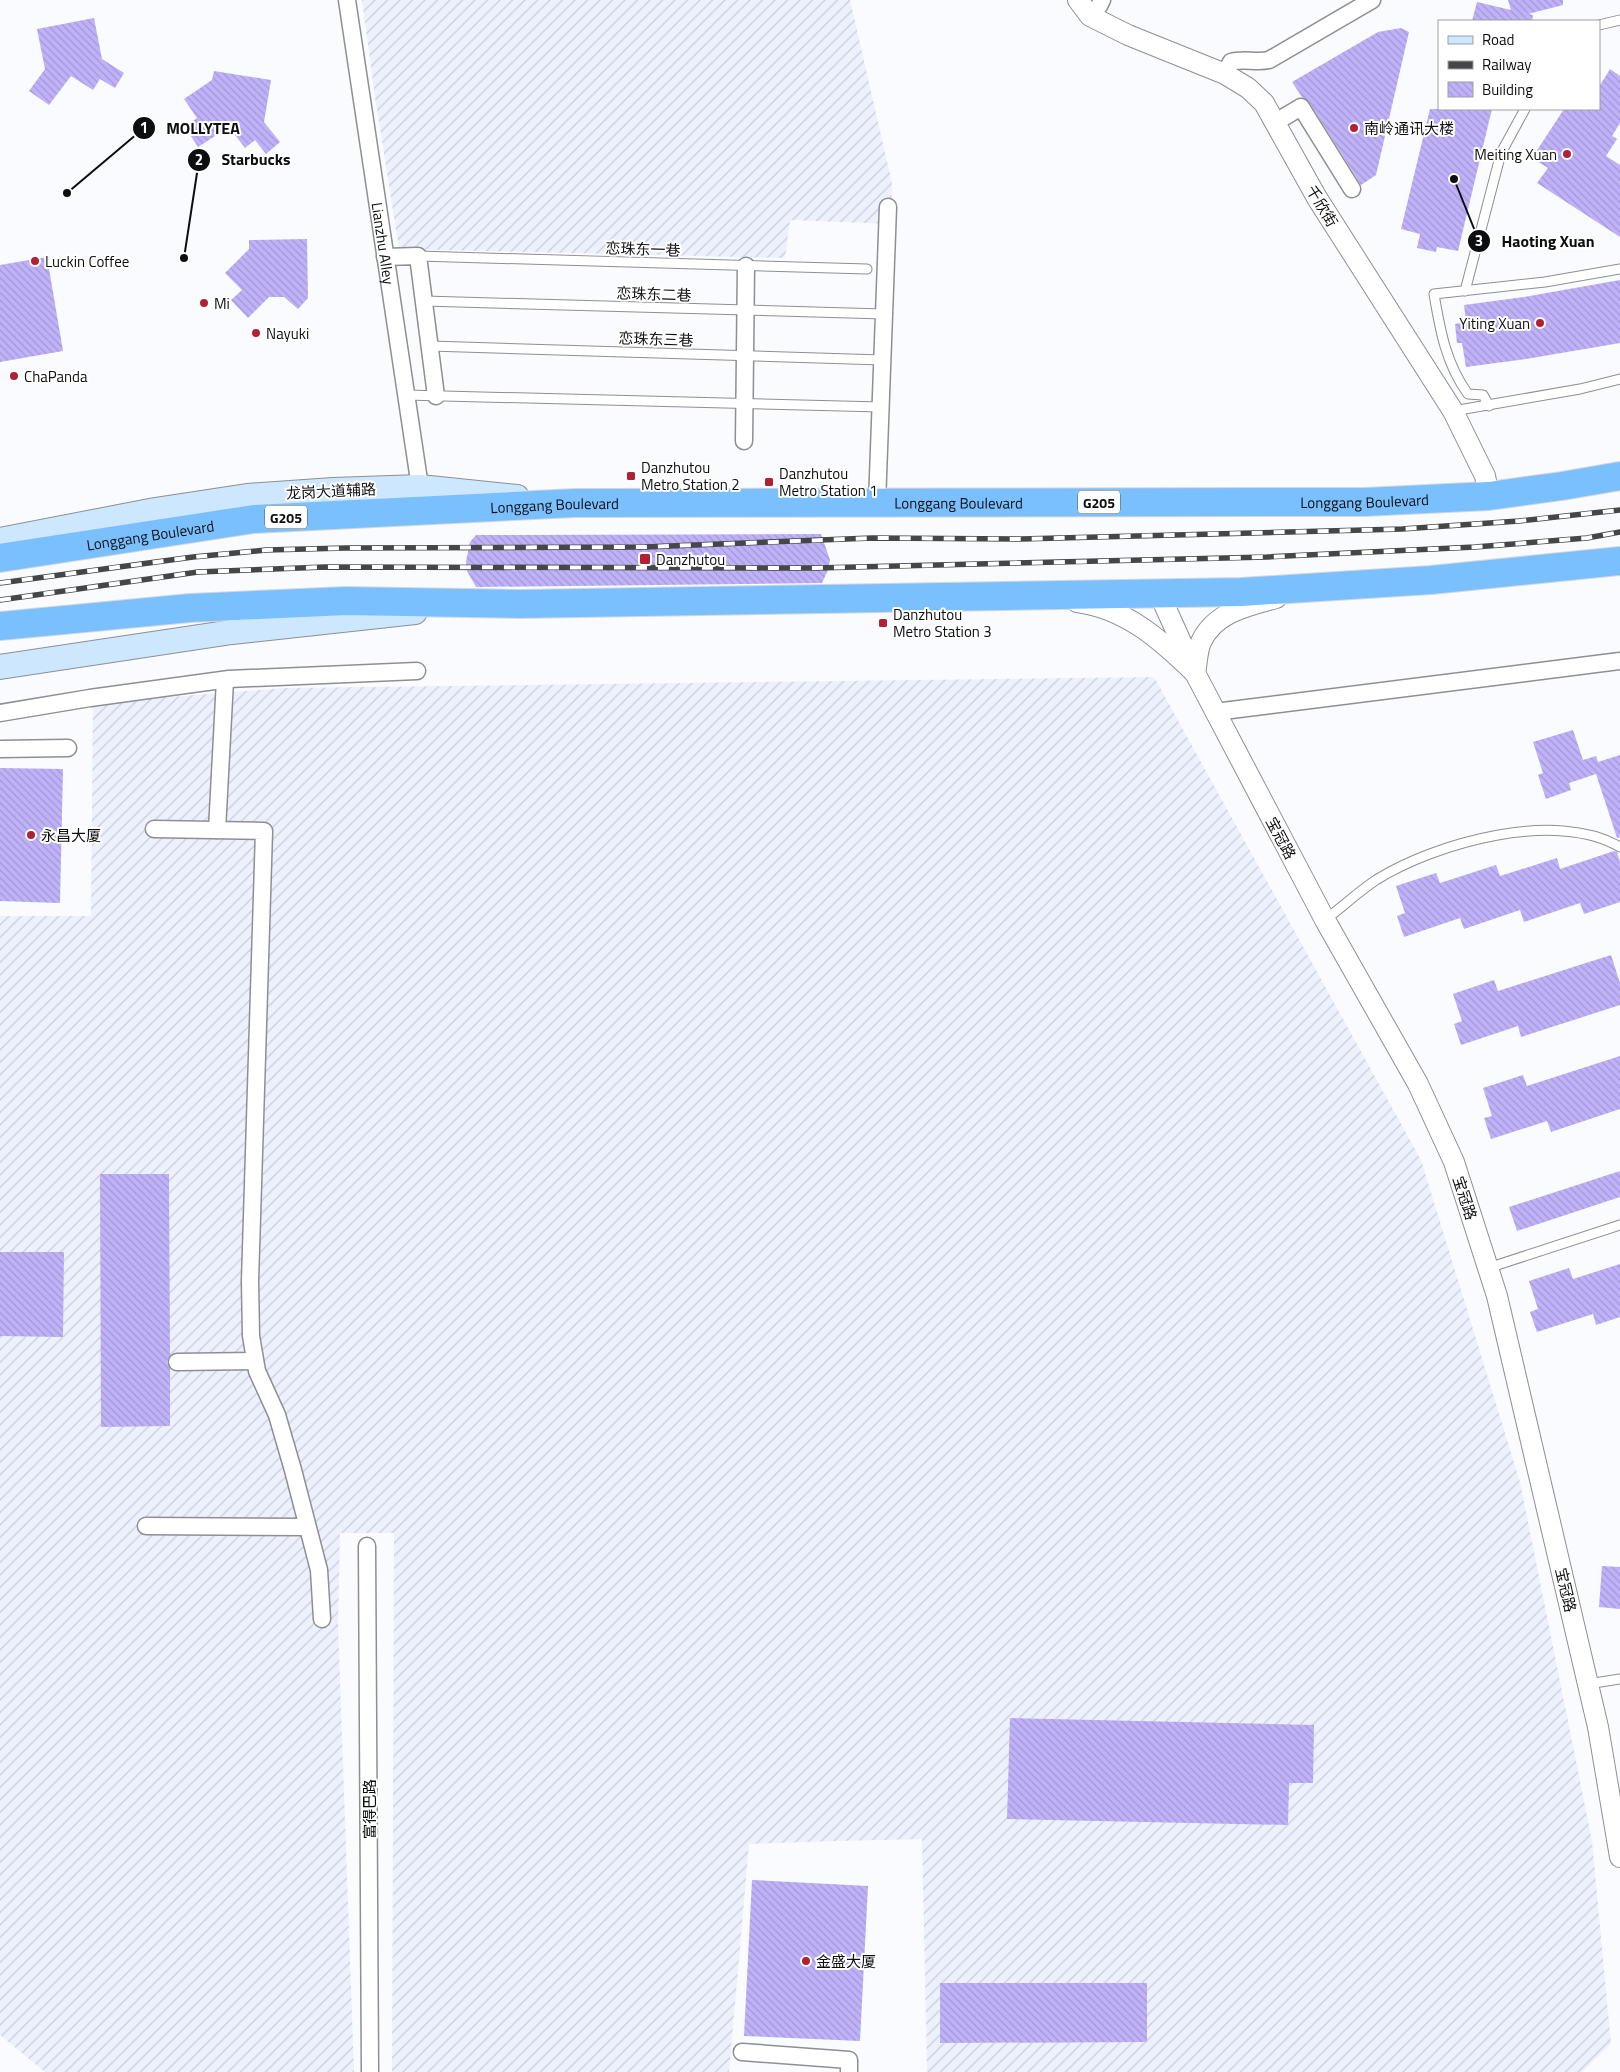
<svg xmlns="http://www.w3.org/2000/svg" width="1620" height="2072" font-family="'Titillium Web','Noto Sans SC',sans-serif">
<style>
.industrial{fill:url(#industrial-furrows)}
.building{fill:url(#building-back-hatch)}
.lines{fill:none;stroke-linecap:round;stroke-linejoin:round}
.service-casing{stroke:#8d8f93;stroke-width:11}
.minor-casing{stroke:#8d8f93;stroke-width:19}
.tertiary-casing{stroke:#8d8f93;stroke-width:22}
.secondary-casing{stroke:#8d8f93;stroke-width:26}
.trunk-casing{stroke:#d8d8d9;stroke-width:30}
.service{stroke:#fff;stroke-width:9}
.minor{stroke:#fff;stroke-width:16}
.tertiary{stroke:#fff;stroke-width:20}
.secondary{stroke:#cde7ff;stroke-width:24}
.trunk{stroke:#7ac0ff;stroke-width:28}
.rail-casing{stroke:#454648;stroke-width:5.5}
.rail{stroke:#fff;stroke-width:4;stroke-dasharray:11;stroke-linecap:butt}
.poi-dot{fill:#b22036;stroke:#fff;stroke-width:2}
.labels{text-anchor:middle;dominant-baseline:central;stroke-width:4;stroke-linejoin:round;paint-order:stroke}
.shield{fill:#fff;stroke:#565657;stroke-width:1}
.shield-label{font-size:14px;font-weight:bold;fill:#0d0e0f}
.poi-label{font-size:15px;fill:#0d0e0f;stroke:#fff;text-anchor:start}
.street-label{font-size:15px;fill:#0d0e0f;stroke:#fff}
.leader{fill:none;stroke:#0d0e0f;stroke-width:2}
.callout-dot{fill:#0d0e0f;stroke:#fff;stroke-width:2}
.mark-label{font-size:15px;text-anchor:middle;font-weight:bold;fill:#fff}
.callout-label{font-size:16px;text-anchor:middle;font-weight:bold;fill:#0d0e0f;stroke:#fff;stroke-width:4;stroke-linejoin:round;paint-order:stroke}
</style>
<defs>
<pattern id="industrial-furrows" width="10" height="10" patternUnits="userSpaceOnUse" patternTransform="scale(1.25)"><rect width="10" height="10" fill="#edf1fd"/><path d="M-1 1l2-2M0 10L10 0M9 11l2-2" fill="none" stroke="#cacdd8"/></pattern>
<pattern id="building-back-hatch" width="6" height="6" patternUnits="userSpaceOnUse" patternTransform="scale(1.25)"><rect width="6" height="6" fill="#bfb2f9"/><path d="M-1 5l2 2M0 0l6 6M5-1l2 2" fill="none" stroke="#a398d4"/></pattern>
</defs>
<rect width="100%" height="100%" fill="#f9fbfe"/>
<!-- industrial -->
<g class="industrial">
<polygon points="362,0 850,0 892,183 891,224 790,220 785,258 399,249 375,97"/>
<polygon points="1154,677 1421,1160 1520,1482 1592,1841 1611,2044 1582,2072 927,2072 922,1839 836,1841 749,1844 729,2072 392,2072 394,1533 340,1533 338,1625 354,2072 45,2072 0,2035 0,916 91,916 93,703 285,688"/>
</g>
<!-- building -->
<g class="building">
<polygon points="1508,0 1563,0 1563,5 1528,14 1533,15 1532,21 1472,21 1477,2 1511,10"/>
<polygon points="94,18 102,59 124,73 115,88 100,79 93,90 71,76 49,105 29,91 45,69 37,29"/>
<polygon points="1401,28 1409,32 1376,175 1361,185 1309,102 1302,97 1292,82 1378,32"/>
<polygon points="1610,69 1620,76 1620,123 1612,136 1617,139 1606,156 1620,165 1620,237 1537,183 1548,168 1532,158 1564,109 1599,109 1599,87"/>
<polygon points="214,71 271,80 264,122 280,142 266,154 255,140 245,148 229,127 198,147 185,127 197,118 184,99 212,80"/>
<polygon points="1430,109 1492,109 1458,251 1437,247 1436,252 1417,248 1420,234 1401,229"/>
<polygon points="307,239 308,298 298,309 284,297 269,297 248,318 231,300 242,290 225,273 249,249 249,240"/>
<polygon points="47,257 63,351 0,362 0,265"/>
<polygon points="1620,280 1620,343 1526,359 1466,367 1462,343 1457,343 1455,324 1466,322 1464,305 1524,297"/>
<polygon points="821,534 830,560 828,570 822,583 476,587 467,571 466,561 470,542 476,535"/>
<polygon points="1573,730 1583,760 1596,756 1598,762 1620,755 1620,837 1617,838 1596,774 1569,783 1571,790 1546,799 1538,775 1543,773 1533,742"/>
<polygon points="0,768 63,769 60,903 0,901"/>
<polygon points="1614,851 1617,852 1620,862 1620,902 1584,914 1580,903 1524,922 1520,910 1464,929 1460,918 1404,937 1397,916 1405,913 1396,886 1436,873 1440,883 1496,865 1500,876 1557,858 1560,869"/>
<polygon points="1611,955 1620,983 1620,1005 1521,1037 1518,1026 1461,1045 1454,1024 1462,1021 1453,994 1494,980 1498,991"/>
<polygon points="1620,1056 1620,1109 1551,1132 1547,1121 1491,1139 1484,1118 1492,1116 1483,1088 1523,1075 1527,1086"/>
<polygon points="1620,1171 1620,1197 1517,1231 1509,1207"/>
<polygon points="100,1174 169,1174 170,1355 167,1362 170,1369 170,1426 101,1427"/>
<polygon points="0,1252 64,1252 63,1337 0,1336"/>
<polygon points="1620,1264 1620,1317 1596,1325 1593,1314 1537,1332 1530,1312 1538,1309 1529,1281 1569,1268 1573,1279"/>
<polygon points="1602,1566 1620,1567 1620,1609 1599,1607"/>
<polygon points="1010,1718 1314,1725 1313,1783 1289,1783 1288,1825 1007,1819"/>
<polygon points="752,1880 868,1886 860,2041 744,2036"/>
<polygon points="940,1983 1147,1983 1147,2042 940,2043"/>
</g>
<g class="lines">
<defs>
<g id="service">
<polyline points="1599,25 1620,20"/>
<polyline points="418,256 867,269"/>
<polyline points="1465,291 1501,153 1525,109"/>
<polyline points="424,301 884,314"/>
<polyline points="430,346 882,360"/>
<polyline points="406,395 881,407"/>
<path d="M1489,406L1483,395L1468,394C1446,364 1440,330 1434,294L1545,282L1620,269"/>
<polyline points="1453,411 1580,389 1620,379"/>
<path d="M1325,920C1342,907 1358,892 1376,880C1435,843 1556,809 1620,847"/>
<polyline points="1488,1268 1620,1225"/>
<polyline points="1588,1684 1620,1679"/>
</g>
<g id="minor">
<path id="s1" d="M347,0L420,487"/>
<polyline points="1090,16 1099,6 1102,0"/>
<path d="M1225,74L1231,62C1244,58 1256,63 1269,60L1372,0"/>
<polyline points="1274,123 1301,107 1352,189"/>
<polyline points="385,257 418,256 436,396"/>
<polyline points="744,441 746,266"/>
<polyline points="877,503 888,207"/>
<polyline points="1215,712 1620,661"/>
<polyline points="0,713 90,698 229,679 417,671"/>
<polyline points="0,749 68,748"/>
<polyline points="154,829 264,831 250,1281 251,1336 257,1371 277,1415 293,1470 319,1570 322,1619"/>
<polyline points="217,830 225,680"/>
<polyline points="177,1362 255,1361"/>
<polyline points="146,1526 307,1527"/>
<polyline points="367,1546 370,2072"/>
<polyline points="742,2052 849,2060 849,2072"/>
</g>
<g id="tertiary">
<polyline points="1078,0 1090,16 1128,35 1225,74 1248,88 1264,103 1317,198 1453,411 1485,476 1489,496"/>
<polyline points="1159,593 1195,673 1325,920 1418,1084 1454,1162 1497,1296 1598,1727 1620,1857"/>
<path d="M1077,602C1126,608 1162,641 1195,673C1197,664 1197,651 1201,642C1215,612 1247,606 1276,598"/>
</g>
<g id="secondary">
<polyline points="0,540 155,510 247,496 333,490 420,487 517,497"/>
<polyline points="0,667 232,632 415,612"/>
</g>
<g id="trunk">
<path id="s2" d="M0,558L254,519L575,503L1365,502L1489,496L1562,486L1620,476"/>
<polyline points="0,626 190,608 346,601 519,604 1241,592 1431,580 1620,561"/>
</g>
</defs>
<!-- service casing -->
<use href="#service" class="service-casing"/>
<!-- minor casing -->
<use href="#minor" class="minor-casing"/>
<!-- tertiary casing -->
<use href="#tertiary" class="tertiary-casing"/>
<!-- secondary casing -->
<use href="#secondary" class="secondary-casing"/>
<!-- trunk casing -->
<use href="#trunk" class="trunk-casing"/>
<!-- service -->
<use href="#service" class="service"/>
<!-- minor -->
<use href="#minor" class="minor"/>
<!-- tertiary -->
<use href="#tertiary" class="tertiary"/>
<!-- secondary -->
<use href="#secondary" class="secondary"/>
<!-- trunk -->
<use href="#trunk" class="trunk"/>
<defs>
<g id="rail">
<polyline points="0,583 193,557 266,550 346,548 645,547 872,538 1021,539 1402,529 1519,521 1620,510"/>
<polyline points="0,600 198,572 325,567 816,568 1267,557 1475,547 1587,538 1620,532"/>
</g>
</defs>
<!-- rail casing -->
<use href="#rail" class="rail-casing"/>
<!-- rail -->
<use href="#rail" class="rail"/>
</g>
<!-- markers -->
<g class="poi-dot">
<circle cx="1354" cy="128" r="5"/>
<circle cx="1567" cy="154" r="5"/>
<circle cx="35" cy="261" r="5"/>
<circle cx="204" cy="303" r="5"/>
<circle cx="1540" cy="323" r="5"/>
<circle cx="256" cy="333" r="5"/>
<circle cx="14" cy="376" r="5"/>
<rect x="626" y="471" width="10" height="10" rx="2.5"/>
<rect x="764" y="477" width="10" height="10" rx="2.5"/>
<rect x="639" y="553" width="12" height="12" rx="2.5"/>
<rect x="878" y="618" width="10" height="10" rx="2.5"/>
<circle cx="31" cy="835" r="5"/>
<circle cx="806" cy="1961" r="5"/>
</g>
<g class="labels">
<!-- shield labels -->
<g class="shield">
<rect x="1078" y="490.5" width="42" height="23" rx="4"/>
<rect x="265" y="505.5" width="42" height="23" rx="4"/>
</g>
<g class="shield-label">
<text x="1099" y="502">G205</text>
<text x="286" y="517">G205</text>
</g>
<!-- poi labels -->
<g class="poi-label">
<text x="1364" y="128">南岭通讯大楼</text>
<text x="1557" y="154" text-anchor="end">Meiting Xuan</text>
<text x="45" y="261">Luckin Coffee</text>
<text x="214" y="303">Mi</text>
<text x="1530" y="323" text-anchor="end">Yiting Xuan</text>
<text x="266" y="333">Nayuki</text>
<text x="24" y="376">ChaPanda</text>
<text x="641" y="467">Danzhutou<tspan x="641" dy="17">Metro Station 2</tspan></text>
<text x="779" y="473">Danzhutou<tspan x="779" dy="17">Metro Station 1</tspan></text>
<text x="656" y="559">Danzhutou</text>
<text x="893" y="614">Danzhutou<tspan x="893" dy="17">Metro Station 3</tspan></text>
<text x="41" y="835">永昌大厦</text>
<text x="816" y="1961">金盛大厦</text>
</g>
<!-- street labels -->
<g class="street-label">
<text transform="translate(1322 206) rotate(59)">千欣街</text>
<text stroke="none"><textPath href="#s1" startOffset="246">Lianzhu Alley</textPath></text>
<text transform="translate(643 249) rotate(2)">恋珠东一巷</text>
<text transform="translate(654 294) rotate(2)">恋珠东二巷</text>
<text transform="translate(656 339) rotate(2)">恋珠东三巷</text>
<text transform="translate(331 491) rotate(-3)">龙岗大道辅路</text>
<text stroke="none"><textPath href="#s2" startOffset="1368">Longgang Boulevard</textPath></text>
<text stroke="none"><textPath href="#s2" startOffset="962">Longgang Boulevard</textPath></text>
<text stroke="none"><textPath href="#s2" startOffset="558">Longgang Boulevard</textPath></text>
<text stroke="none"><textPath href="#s2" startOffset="152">Longgang Boulevard</textPath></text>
<text transform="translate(1281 838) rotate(62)">宝冠路</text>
<text transform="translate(1465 1198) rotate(72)">宝冠路</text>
<text transform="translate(1566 1590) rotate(77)">宝冠路</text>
<text transform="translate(369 1809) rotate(-90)">富得巴路</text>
</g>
</g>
<!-- callouts -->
<path class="leader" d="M67 193L144 128M184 258L199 160M1454 179L1479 241"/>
<g class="callout-dot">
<circle cx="67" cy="193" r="5"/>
<circle cx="184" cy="258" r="5"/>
<circle cx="1454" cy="179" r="5"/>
<circle cx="144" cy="128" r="12"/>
<circle cx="199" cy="160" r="12"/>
<circle cx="1479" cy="241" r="12"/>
</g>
<g class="mark-label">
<text x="144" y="133">1</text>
<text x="199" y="165">2</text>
<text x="1479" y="246">3</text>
</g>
<g class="callout-label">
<text x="203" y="134">MOLLYTEA</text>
<text x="256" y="165">Starbucks</text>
<text x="1548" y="247">Haoting Xuan</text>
</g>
<!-- legend -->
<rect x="1438" y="20" width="162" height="90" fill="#ffffff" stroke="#9e9f9f"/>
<rect x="1448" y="36" width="25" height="8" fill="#cde7ff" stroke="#9e9f9f"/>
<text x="1482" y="45" font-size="15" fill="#0d0e0f">Road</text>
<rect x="1448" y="61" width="25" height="8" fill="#454648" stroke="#9e9f9f"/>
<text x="1482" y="70" font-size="15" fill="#0d0e0f">Railway</text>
<rect x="1448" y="82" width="25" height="15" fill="url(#building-back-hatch)" stroke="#9e9f9f"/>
<text x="1482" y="95" font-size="15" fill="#0d0e0f">Building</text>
</svg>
